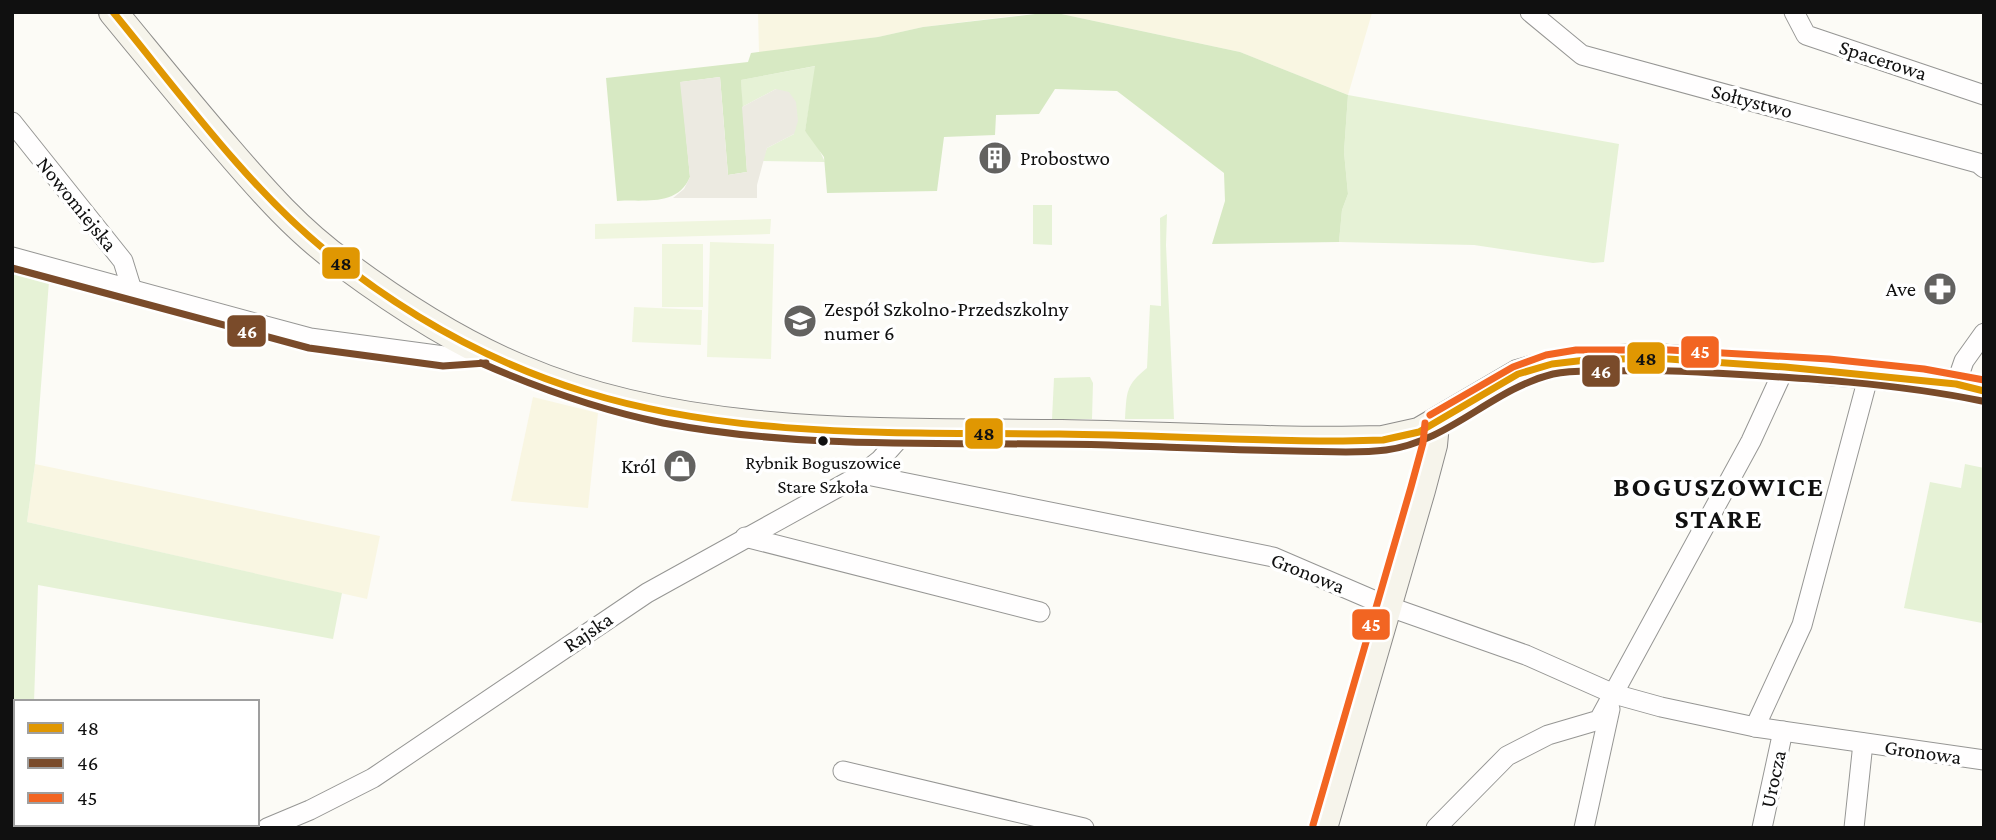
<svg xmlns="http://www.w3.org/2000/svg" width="1996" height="840" font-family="'Crimson Pro',serif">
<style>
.farmland{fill:#f9f6e2}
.green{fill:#e6f2d6}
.forest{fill:#d7e9c3}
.pitch{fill:#f0f6df}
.plaza{fill:#eceae1}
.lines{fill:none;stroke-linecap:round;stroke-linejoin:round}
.street-casing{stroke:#969694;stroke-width:21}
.secondary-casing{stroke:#8d8c8a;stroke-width:30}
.street{stroke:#fffefe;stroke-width:19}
.secondary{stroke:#f6f4eb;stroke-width:28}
.bus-1-casing{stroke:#fff;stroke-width:12}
.bus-2-casing{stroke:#fff;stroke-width:12}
.bus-3-casing{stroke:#fff;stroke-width:12}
.bus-1{stroke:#e09702;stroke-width:7}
.bus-2{stroke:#7a4b2a;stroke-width:7}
.bus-3{stroke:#f26522;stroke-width:7}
.bus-dot{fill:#101010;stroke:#fff;stroke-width:2.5}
.labels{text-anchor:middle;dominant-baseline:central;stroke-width:7;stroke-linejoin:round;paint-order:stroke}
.bus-label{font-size:19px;fill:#101010;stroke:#fff}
.street-label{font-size:21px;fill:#101010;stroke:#fff}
.poi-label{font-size:21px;fill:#101010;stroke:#fff;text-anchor:start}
.district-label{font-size:28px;font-weight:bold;letter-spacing:2px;fill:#101010;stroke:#fff}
.line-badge{stroke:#fff;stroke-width:2.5}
.badge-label{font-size:19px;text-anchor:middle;font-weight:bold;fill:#fff}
.pale-badge-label{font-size:19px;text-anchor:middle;font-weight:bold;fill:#111}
</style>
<rect width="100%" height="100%" fill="#fcfbf6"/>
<!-- farmland -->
<g class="farmland">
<polygon points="758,12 1045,12 923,27 878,37 759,53"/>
<polygon points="1052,12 1367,12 1372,13 1348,95 1240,52"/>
<polygon points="533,397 598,413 588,508 511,501"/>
<polygon points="35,464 380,536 367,599 27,522"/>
</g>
<!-- green -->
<g class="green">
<polygon points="816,66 805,131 816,143 825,162 762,161 767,148 794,134 776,89 742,107 741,80"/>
<polygon points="1348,95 1619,144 1604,262 1593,263 1474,245 1339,242 1342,210 1348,194 1344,152"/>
<polygon points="1033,205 1052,205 1052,245 1033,244"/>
<path d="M1167,214L1166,245L1174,419H1125C1127,392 1125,386 1147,368L1150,305L1161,306L1160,218Z"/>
<polygon points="12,271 49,281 35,464 27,522 342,593 333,639 38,585 34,702 16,702 16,824 38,824 38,828 12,828"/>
<polygon points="1090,377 1093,383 1092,419 1052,419 1054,378"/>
<polygon points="1965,464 1984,468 1982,623 1904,608 1930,482 1961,488"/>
</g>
<!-- forest -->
<path class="forest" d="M1052,12L1240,52L1348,95L1344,152L1348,194L1342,210L1339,242L1212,244L1225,201L1224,173L1117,91L1055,89L1039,114L996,115L995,135L944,137L937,191L827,193L824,157L805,131L815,66L741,80L747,172L728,175L720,77L681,82L690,177C677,207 645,199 617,201L606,78L748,62L751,53L878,37L923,27Z"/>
<!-- pitch -->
<g class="pitch">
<polygon points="771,219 770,234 595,239 595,224"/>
<polygon points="710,242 774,244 771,359 707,357"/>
<rect x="662" y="244" width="41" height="63"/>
<polygon points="634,307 702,310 701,345 632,342"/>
</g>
<!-- plaza -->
<polygon class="plaza" points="720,77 728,175 747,172 742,107 776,89 789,92 796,102 798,121 794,134 767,148 757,185 757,198 673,198 684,189 690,177 680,82"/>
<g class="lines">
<defs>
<g id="street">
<polyline points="1530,12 1582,55 1978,163 1984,168"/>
<polyline points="1794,12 1806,35 1984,95"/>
<polyline points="12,122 123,261 132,290"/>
<polyline points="12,257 310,338 444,356 484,353"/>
<polyline points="1956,384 1964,361 1984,333"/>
<polyline points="862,474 1273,557 1387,606 1526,655 1614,694 1661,707 1755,727 1984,760"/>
<polyline points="745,537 1040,612"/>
<polyline points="1755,727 1802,625 1869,374"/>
<polyline points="843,771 1084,828"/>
<polyline points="267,828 310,810 373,778 647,593 862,474 880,460 905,432"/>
<polyline points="1436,828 1507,756 1548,735 1599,720 1751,441 1785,367"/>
<polyline points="1584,828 1610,709"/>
<polyline points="1762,828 1783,731"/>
<polyline points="1854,828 1863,743"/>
</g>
<g id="secondary">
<path d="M113,12C151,58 188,104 227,149C263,191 299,232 344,264C398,304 458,343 521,369C686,440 885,432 1062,434C1169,436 1276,443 1383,440L1419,432L1518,374L1552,364L1586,360L1654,358L1785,367L1906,378L1956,384L1984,391"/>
<polyline points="1323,828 1421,490 1433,445 1435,424"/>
</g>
</defs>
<!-- street casing -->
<use href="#street" class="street-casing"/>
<!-- secondary casing -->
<use href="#secondary" class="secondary-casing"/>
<!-- street -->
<use href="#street" class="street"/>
<!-- secondary -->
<use href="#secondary" class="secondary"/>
<defs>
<path id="bus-1" d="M113,12C178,91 247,186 325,250C401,312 490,363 585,392C737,439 901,432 1059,434C1154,435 1248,441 1343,441L1383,440L1419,432L1518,374L1552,364L1586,360L1654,358L1785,367L1956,384L1984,391"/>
<g id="bus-2">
<polyline points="12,268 309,348 443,366 486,363"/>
<path d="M481,363C540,389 600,410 663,423C810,451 960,441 1109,445C1170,447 1232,450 1293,451C1323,451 1356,454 1386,450C1449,442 1492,389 1553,374C1570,370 1589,371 1606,371C1642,370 1678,370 1714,373C1804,378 1894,383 1982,401"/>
</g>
<g id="bus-3">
<polyline points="1430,415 1513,367 1546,355 1576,350 1670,350 1829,359 1924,369 1984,380"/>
<polyline points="1313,825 1411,487 1423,443 1425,423"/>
</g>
</defs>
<!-- bus-1 casing -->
<use href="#bus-1" class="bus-1-casing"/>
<!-- bus-2 casing -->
<use href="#bus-2" class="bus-2-casing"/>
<!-- bus-3 casing -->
<use href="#bus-3" class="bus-3-casing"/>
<!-- bus-1 -->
<use href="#bus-1" class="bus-1"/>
<!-- bus-2 -->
<use href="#bus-2" class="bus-2"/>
<!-- bus-3 -->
<use href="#bus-3" class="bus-3"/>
</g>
<!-- icons -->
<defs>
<symbol id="building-disc" viewBox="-11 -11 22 22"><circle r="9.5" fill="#636260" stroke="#fff"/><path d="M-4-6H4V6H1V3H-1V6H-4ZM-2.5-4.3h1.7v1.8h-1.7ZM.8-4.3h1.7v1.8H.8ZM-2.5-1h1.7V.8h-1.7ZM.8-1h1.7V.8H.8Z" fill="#fff"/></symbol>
<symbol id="pharmacy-disc" viewBox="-11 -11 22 22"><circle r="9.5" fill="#636260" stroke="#fff"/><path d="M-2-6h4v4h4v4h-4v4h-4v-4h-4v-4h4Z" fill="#fff"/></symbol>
<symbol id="school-disc" viewBox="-11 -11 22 22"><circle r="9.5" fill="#636260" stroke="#fff"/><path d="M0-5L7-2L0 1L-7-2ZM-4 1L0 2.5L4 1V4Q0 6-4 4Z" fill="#fff"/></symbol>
<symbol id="shop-disc" viewBox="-11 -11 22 22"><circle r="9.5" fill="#636260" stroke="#fff"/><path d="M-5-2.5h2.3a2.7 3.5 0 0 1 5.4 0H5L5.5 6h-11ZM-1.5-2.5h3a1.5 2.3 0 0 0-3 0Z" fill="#fff"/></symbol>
</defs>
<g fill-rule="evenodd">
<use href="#building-disc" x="976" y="139" width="38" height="38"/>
<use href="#pharmacy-disc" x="1921" y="270" width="38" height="38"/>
<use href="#school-disc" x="781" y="302" width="38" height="38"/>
<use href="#shop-disc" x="661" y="447" width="38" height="38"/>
</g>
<!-- markers -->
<circle class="bus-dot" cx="823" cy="441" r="6"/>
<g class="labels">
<!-- bus labels -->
<g class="bus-label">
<text x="823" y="462">Rybnik Boguszowice<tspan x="823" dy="24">Stare Szkoła</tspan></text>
</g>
<!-- street labels -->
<g class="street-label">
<text transform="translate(1883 60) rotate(18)">Spacerowa</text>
<text transform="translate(1752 101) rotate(15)">Sołtystwo</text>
<text transform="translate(77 204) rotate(51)">Nowomiejska</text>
<text transform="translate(1308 573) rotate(22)">Gronowa</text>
<text transform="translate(588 632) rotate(-34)">Rajska</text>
<text transform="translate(1923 752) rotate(8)">Gronowa</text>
<text transform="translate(1773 779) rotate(-78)">Urocza</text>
</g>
<!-- poi labels -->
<g class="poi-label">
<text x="1020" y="158">Probostwo</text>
<text x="1916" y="289" text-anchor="end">Ave</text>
<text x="824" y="309">Zespół Szkolno-Przedszkolny<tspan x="824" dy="24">numer 6</tspan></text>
<text x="656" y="466" text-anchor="end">Król</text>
</g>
<!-- district labels -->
<g class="district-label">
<text x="1719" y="486">BOGUSZOWICE<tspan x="1719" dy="32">STARE</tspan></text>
</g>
</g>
<g class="line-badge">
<rect x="321" y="246" width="40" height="34" rx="7" fill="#e09702"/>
<rect x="226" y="314" width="41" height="34" rx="7" fill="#7a4b2a"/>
<rect x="1680" y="335" width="40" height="34" rx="7" fill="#f26522"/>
<rect x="1626" y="341" width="40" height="34" rx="7" fill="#e09702"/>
<rect x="1581" y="354" width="40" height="34" rx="7" fill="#7a4b2a"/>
<rect x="964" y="417" width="40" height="33" rx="7" fill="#e09702"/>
<rect x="1351" y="608" width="40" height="33" rx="7" fill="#f26522"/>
</g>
<g class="badge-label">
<text x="247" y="338">46</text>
<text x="1700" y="358">45</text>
<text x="1601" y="378">46</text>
<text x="1371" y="631">45</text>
</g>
<g class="pale-badge-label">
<text x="341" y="270">48</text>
<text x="1646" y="365">48</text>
<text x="984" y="440">48</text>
</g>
<!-- border -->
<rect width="1996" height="840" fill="none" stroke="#101010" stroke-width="28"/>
<!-- legend -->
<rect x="14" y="700" width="245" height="126" fill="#ffffff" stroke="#9f9f9f" stroke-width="2"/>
<rect x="28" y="723" width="35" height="10" fill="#e09702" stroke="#9f9f9f" stroke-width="2"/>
<text x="77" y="735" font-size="21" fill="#101010">48</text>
<rect x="28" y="758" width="35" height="10" fill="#7a4b2a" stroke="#9f9f9f" stroke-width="2"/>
<text x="77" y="770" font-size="21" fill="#101010">46</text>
<rect x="28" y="793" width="35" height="10" fill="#f26522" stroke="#9f9f9f" stroke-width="2"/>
<text x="77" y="805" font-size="21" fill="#101010">45</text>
</svg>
